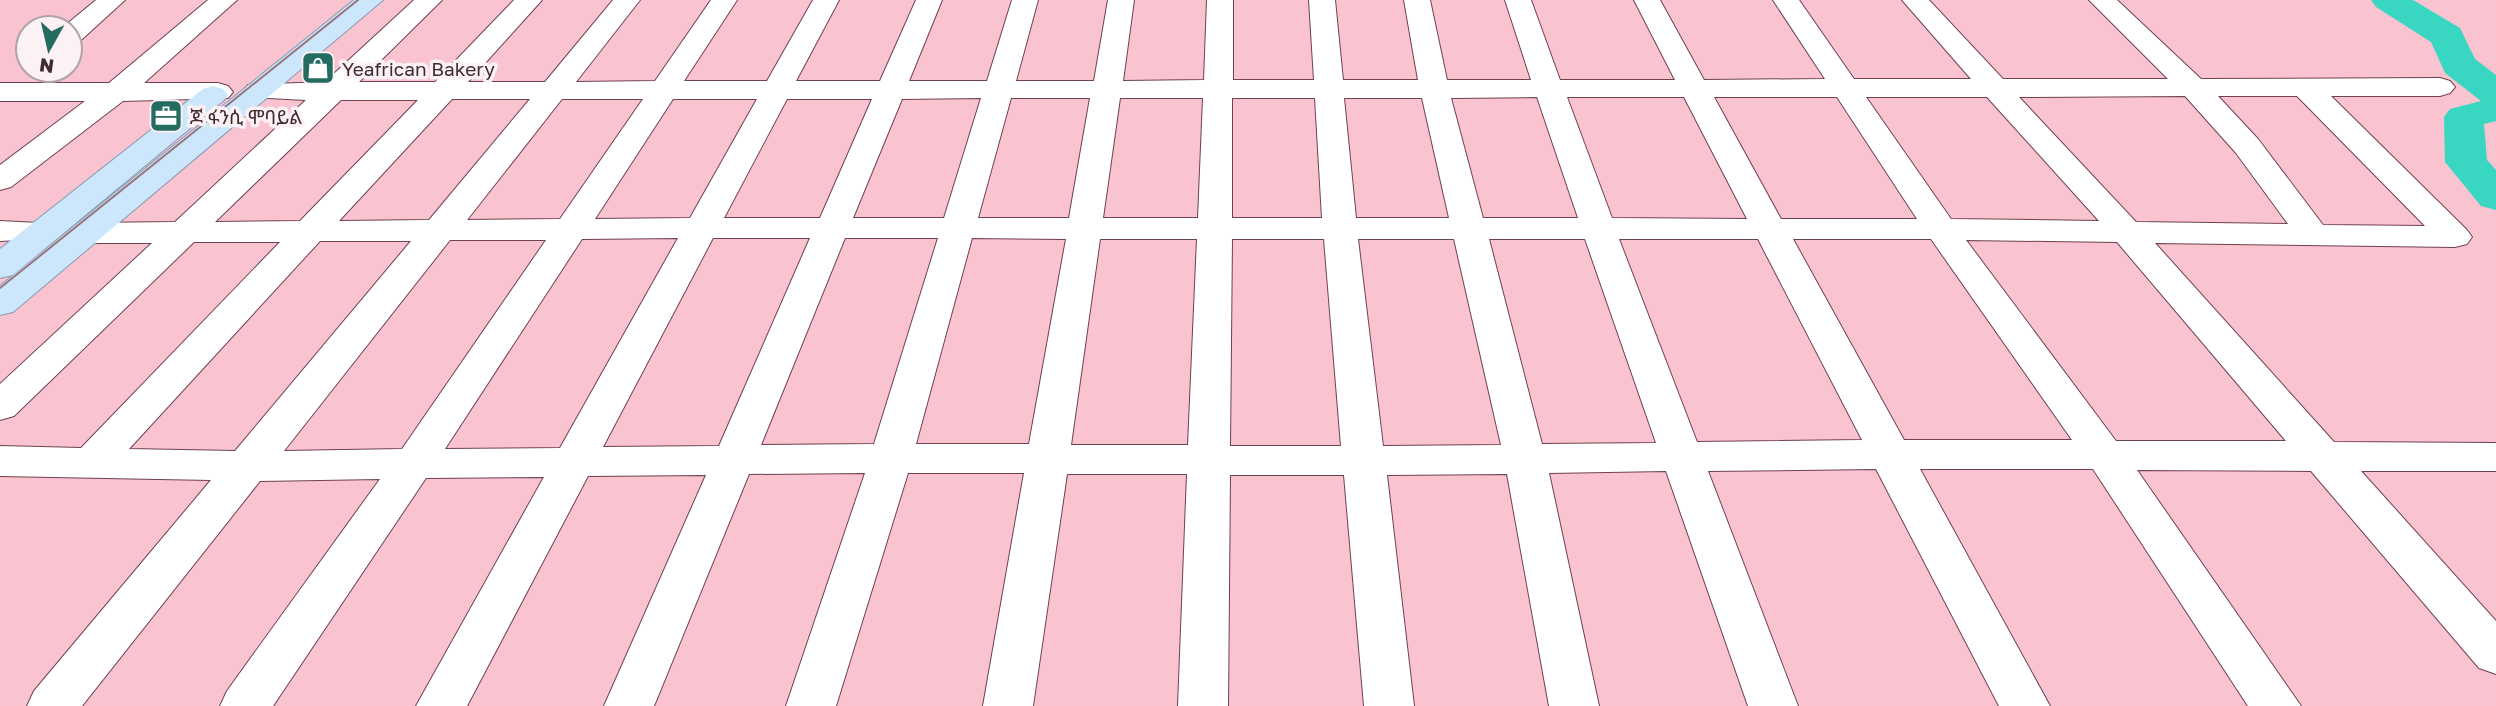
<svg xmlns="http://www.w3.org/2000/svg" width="2496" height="706" font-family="'Golos Text','Noto Sans Ethiopic',sans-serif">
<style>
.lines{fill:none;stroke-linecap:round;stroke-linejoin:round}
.river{fill:#39d7c2;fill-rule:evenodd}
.minor-casing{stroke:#6f424f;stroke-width:2}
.major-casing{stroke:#859bb3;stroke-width:2}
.minor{fill:#fff;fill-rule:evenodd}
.major{fill:#cce7fb;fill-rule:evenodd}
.tram{stroke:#99747d;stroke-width:2}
.labels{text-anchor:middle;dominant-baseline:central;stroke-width:7;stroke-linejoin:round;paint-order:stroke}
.far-poi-label{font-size:19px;fill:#3f2b30;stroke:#fcf1f4;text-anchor:start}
</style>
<rect width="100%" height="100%" fill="#f9c3d0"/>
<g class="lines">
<!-- river -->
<polygon class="river" points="2371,0 2413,0 2460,28 2475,59 2496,75 2496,121 2484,124 2487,160 2496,170 2496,210 2481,206 2445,162 2444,117 2450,109 2481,101 2445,73 2431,42 2376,7"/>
<defs>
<g id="minor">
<polygon points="96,0 125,0 80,41 70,43 70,28 62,28"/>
<polygon points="208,0 237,0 144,83 218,83 228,86 233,92 228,98 123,101 11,187 0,190 0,165 85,101 0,101 0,83 109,83"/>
<path d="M414,0H442L359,82H435L514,0H542L468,82H545L613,0H640L576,82L655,81L711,0H737L684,81H767L813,0H839L796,81H880L916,0H942L909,81H987L1012,0H1038L1016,81H1094L1108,0H1134L1123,81L1204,80L1207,0H1233V80H1314L1309,0H1335L1343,80H1418L1404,0H1430L1447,80H1531L1505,0H1531L1560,80H1675L1634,0H1660L1704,80L1825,79L1773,0H1799L1854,79H1971L1902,0H1929L2003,79H2168L2089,0H2117L2201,79L2440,78L2450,81L2455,87L2450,93L2440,96H2331L2467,230L2472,237L2467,244L2455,247L2155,243L2334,442L2496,443V471H2361L2496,621V674L2479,668L2311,471L2137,470L2301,706H2248L2093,469H1920L2050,706H1999L1876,469L1708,471L1798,706H1748L1666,471L1549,473L1599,706H1549L1507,474L1387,475L1414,706H1364L1344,475H1230L1228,706H1178L1187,474H1067L1033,706H983L1024,473H908L836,706H786L865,473L749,474L654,706H604L706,475L588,476L467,706H416L544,477L426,478L273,706H220L227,691L380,479L260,481L82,706H27L34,691L211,480L0,476V446L81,448L280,242H194L14,416L0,420V384L152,243H86L74,240L69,233L74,226L86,223L175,222L306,100L248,97L243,91L248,85L325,82ZM2185,96L2236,153L2288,224L2136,222L2019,97ZM2218,96H2297L2425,226L2323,225L2258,139ZM1537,97L1578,218H1483L1451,98ZM1567,97H1684L1747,219L1612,218ZM1714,97H1837L1917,219H1781ZM1866,97H1987L2099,221L1951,219ZM981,98L944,218H853L902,99ZM1011,98H1090L1069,218H978ZM1120,98H1203L1198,218H1103ZM1232,98H1315L1322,218H1232ZM1344,98H1422L1449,218H1356ZM452,99H530L429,220L339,221ZM562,99H643L560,219L467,220ZM673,99H757L690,218L595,219ZM787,99H872L820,218H724ZM341,100H418L300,221L215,222ZM678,238L560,448L445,449L582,239ZM713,238H810L719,446L603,447ZM845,238H938L874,444L761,445ZM972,238L1066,239L1029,444H916ZM1100,239H1197L1188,445H1071ZM1232,239H1324L1341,446H1230ZM1358,239H1454L1501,445L1383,446ZM1489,239H1585L1656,443L1542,444ZM1619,239H1758L1862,440L1697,442ZM1793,239H1931L2072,440H1904ZM450,240H546L402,449L284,451ZM1966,240L2117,242L2286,441H2116ZM320,241H411L235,451L129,449Z"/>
<polygon points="0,221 58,224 63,231 58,238 0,241"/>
</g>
<g id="major">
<polygon points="354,0 383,0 13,312 0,315 0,286"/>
<polygon points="213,86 223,89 228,95 223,101 13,275 0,278 0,249 203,89"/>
</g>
</defs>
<!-- minor casing -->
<use href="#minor" class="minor-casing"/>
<!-- major casing -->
<use href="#major" class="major-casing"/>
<!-- minor -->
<use href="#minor" class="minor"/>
<!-- major -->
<use href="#major" class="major"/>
<!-- tram -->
<polyline class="tram" points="0,288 358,0"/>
</g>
<!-- icons -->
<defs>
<symbol id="shop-square" viewBox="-11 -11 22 22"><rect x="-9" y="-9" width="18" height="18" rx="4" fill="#246b61" stroke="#fcf1f4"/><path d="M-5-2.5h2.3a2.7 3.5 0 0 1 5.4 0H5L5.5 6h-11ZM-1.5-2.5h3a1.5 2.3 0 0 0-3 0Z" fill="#fff"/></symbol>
<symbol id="office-square" viewBox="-11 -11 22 22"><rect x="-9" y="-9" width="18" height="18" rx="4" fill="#246b61" stroke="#fcf1f4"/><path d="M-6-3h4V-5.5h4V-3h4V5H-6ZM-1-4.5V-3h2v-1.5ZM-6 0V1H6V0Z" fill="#fff"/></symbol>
</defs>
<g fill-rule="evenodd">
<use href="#shop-square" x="299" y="49" width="38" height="38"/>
<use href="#office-square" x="147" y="97" width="38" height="38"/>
</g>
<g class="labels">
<!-- far-poi labels -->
<g class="far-poi-label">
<text x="342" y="68">Yeafrican Bakery</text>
<text x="190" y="116">ጆ ፋንሲ ሞባይል</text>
</g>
</g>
<!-- north arrow -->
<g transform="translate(49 49) rotate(188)"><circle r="33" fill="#fcf1f4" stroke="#b0a2a6" stroke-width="2"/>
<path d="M0-5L12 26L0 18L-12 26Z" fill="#246b61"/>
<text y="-10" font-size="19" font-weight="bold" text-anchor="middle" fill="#3f2b30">N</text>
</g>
</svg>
